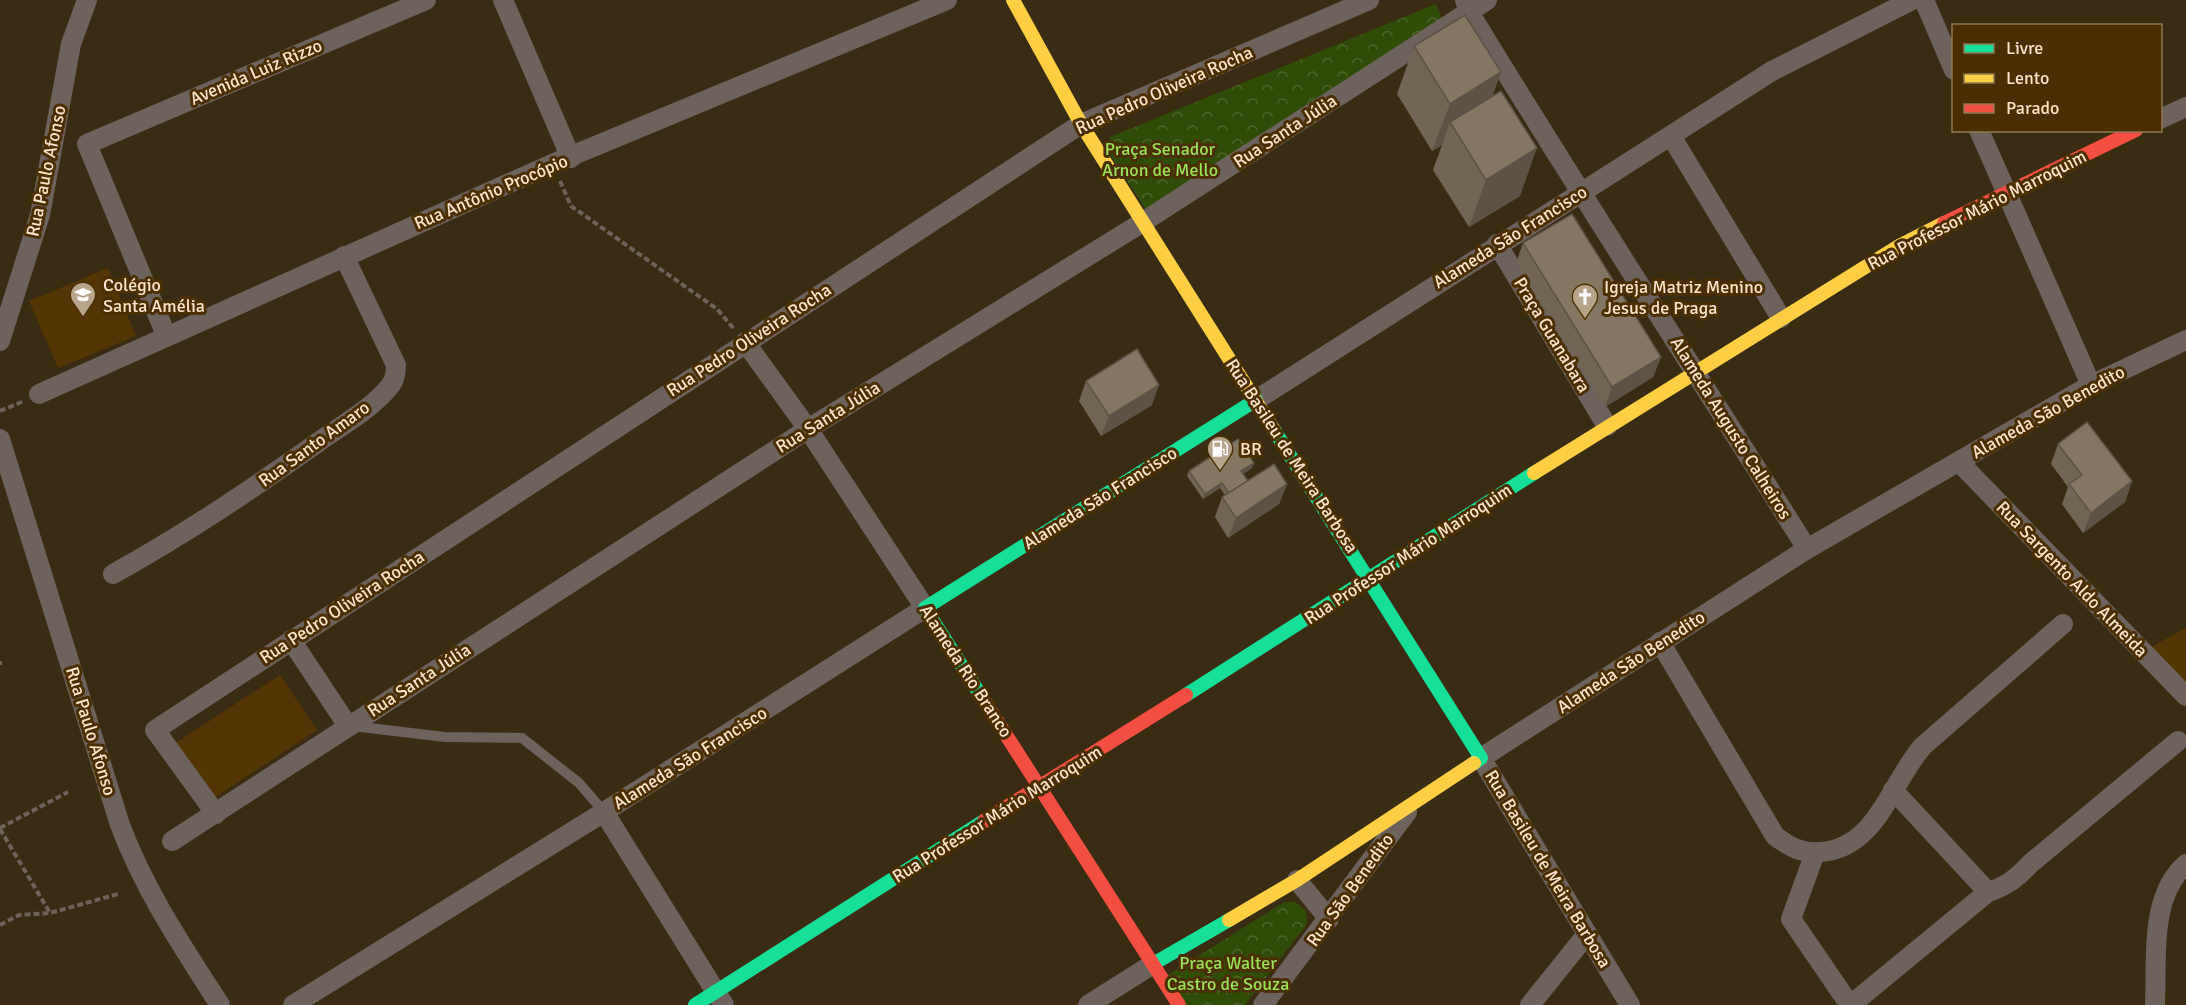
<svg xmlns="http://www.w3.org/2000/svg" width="2186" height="1005" font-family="Signika,sans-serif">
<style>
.built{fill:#543605}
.park{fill:url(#park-crowns)}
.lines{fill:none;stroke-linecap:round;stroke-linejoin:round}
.path{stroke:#6e6259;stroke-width:4;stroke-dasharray:6 3;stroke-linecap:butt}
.lane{stroke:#6d625c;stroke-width:10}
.street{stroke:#6d625c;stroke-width:20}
.fast{stroke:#16e098;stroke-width:14}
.slow{stroke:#ffcf43;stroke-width:14}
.jam{stroke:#f24e42;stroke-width:14}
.wall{fill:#726554}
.shaded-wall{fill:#5d5345}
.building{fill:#857662;stroke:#5d5345;stroke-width:1.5}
.labels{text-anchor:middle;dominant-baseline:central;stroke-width:6;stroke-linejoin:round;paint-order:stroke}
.street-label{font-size:18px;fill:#fbe5ca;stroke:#4b2f02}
.park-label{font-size:18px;fill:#98e253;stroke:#4b2f02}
.poi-label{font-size:18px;fill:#fbe5ca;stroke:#4b2f02;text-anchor:start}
</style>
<defs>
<pattern id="park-crowns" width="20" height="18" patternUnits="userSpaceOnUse" patternTransform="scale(1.5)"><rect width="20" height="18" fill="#304d08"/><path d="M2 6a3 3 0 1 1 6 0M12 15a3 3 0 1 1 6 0" fill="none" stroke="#4f662b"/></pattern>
</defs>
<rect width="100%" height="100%" fill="#3a2b13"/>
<!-- built -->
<g class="built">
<polygon points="108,268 136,336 58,368 29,301"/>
<polygon points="2186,628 2186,687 2149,648"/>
<polygon points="280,675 317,730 211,800 174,744"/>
</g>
<!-- park -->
<g class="park">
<polygon points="1436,4 1448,34 1157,208 1145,208 1106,149 1110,137"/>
<polygon points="1284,902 1295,902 1306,911 1307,924 1245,1005 1172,1005 1157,982"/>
</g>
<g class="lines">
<!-- path -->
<g class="path">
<polyline points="560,181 571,206 717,309 734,329"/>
<polyline points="0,411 24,401"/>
<polyline points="0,663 2,663"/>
<polyline points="0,828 68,792"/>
<polyline points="0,829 50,913 118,894"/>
<polyline points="0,925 19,915 50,913"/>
</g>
<!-- lane -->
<polyline class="lane" points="352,726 445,737 522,738 579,783 604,812"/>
<!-- street -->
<g class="street">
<polyline points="503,0 571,158"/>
<path d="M1465,0L1469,12C1579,193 1695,370 1807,549"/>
<polyline points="1924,0 1954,70"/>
<polyline points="2160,119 2186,107"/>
<polyline points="1979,130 2091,385"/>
<polyline points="1671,136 1781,318"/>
<polyline points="1497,244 1607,426"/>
<polyline points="166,335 87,144 426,0"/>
<polyline points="0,341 40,215 71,44 87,0"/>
<polyline points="39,394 552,164 947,0"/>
<polyline points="1256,400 1772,71 1912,0"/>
<path d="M0,439L120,825C145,891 182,946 220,1005"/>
<polyline points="1959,462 2186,696"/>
<path d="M113,574C187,533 249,491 317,443C339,427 373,408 390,386C395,380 396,373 396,365L344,256"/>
<polyline points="291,640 348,726"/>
<path d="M1660,642L1775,836C1790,847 1802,854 1821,852C1877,848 1891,782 1923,746L2063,624"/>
<polyline points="1893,790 1988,892"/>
<polyline points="604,812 724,1005"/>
<polyline points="216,814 155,730 1081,124 1369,0"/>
<polyline points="172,841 808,429 1143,222 1487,0"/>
<path d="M1815,853L1791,919L1845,998L1851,1001L1858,999L1988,892C2007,886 2017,878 2031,863L2178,741"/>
<polyline points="1297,880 1329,919"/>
<polyline points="293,1005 604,812 925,608 808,429 745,342"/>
<polyline points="1088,1005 1153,964"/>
<polyline points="1263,1005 1407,812"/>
<polyline points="1530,1005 1587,934"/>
<polyline points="1630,1005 1481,758 1807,549 2091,385 2186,340"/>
<path d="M2155,1005C2157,960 2149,896 2186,864"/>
</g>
<!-- fast -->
<g class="fast">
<polyline points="1274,430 1481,758 1474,763"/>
<polyline points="1186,695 1534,473"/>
<polyline points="983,699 925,608 1256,400"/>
<polyline points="1153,964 1229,920"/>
<polyline points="695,1005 984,821"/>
</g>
<!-- slow -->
<g class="slow">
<polyline points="1013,0 1081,124 1274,430"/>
<polyline points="1534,473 1899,246 1944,223"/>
<polyline points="1229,920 1297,880 1474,763"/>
</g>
<!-- jam -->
<g class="jam">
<polyline points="1944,223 2136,130"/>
<polyline points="983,699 1179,1005"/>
<polyline points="984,821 1186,695"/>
</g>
</g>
<!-- wall -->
<g class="wall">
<polygon points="1414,46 1501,72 1492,97 1520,196 1469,227 1433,170 1442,145 1432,151 1397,94"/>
<polygon points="1523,243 1661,357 1653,377 1605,407 1516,263"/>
<polygon points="1086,381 1152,405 1101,436 1079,401"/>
<polygon points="2058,444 2132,481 2125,502 2083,533 2062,504 2068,487 2051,464"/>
<polygon points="1252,468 1243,474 1248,481 1287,484 1279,504 1228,538 1215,517 1222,497 1225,495 1220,488 1203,499 1187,476 1189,471"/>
</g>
<!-- shaded-wall -->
<g class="shaded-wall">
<polygon points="1501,72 1483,120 1450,122 1442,145 1432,151 1450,104"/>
<polygon points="1537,148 1520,196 1469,227 1486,180"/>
<polygon points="1661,357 1653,377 1605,407 1612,387"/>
<polygon points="1159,385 1152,405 1101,436 1109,416"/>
<polygon points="1254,463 1252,468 1240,476 1241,471"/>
<polygon points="2132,481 2125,502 2083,533 2091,513"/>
<polygon points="1222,483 1220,488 1203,499 1205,494"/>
<polygon points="1287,484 1279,504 1228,538 1236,518"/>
</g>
<!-- building -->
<g class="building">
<polygon points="1465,15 1501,72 1450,104 1414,46"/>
<polygon points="1501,91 1537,148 1486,180 1450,122"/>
<polygon points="1572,214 1661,357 1612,387 1523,243"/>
<polygon points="1137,349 1159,385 1109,416 1086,381"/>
<polygon points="2087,422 2132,481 2091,513 2069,484 2082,475 2058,444"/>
<polygon points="1238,439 1254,463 1241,471 1248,481 1229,493 1222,483 1205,494 1189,471"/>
<polygon points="1274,464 1287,484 1236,518 1222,497"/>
</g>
<!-- icons -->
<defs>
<symbol id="school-pin" viewBox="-11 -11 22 30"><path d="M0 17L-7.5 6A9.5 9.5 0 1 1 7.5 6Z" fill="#b7a48a" stroke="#4b2f02"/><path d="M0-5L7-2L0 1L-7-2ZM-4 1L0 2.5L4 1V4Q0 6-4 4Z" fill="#fff"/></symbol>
<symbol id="church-pin" viewBox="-11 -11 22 30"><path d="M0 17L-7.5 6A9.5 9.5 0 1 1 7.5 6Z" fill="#b7a48a" stroke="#4b2f02"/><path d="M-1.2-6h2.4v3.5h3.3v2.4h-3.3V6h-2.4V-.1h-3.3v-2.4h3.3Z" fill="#fff"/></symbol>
<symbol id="fuel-pin" viewBox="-11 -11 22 30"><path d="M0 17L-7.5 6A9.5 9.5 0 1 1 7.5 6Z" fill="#b7a48a" stroke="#4b2f02"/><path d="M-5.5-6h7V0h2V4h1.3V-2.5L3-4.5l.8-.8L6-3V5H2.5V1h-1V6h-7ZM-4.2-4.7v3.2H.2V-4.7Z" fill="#fff"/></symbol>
</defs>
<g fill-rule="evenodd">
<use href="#school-pin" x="68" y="280" width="30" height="40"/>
<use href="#church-pin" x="1570" y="282" width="30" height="40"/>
<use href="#fuel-pin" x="1205" y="434" width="30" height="40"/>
</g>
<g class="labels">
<!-- street labels -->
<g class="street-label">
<text transform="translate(256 72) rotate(-23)">Avenida Luiz Rizzo</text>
<text transform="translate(1164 90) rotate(-24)">Rua Pedro Oliveira Rocha</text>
<text transform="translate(1285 131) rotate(-33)">Rua Santa Júlia</text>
<text transform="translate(46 171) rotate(-78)">Rua Paulo Afonso</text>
<text transform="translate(491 192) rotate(-23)">Rua Antônio Procópio</text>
<text transform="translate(1977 210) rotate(-27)">Rua Professor Mário Marroquim</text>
<text transform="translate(1510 237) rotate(-32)">Alameda São Francisco</text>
<text transform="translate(1552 335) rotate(59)">Praça Guanabara</text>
<text transform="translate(749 340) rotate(-33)">Rua Pedro Oliveira Rocha</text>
<text transform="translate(2048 412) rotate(-29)">Alameda São Benedito</text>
<text transform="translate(828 417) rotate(-32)">Rua Santa Júlia</text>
<text transform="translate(1731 428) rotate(58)">Alameda Augusto Calheiros</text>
<text transform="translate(314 444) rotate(-36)">Rua Santo Amaro</text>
<text transform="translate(1292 456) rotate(57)">Rua Basileu de Meira Barbosa</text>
<text transform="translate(1100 498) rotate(-32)">Alameda São Francisco</text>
<text transform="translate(1408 554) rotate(-33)">Rua Professor Mário Marroquim</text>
<text transform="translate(2072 579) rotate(46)">Rua Sargento Aldo Almeida</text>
<text transform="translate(342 607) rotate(-33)">Rua Pedro Oliveira Rocha</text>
<text transform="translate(1631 662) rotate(-33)">Alameda São Benedito</text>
<text transform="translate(966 671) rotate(57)">Alameda Rio Branco</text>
<text transform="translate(419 680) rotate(-33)">Rua Santa Júlia</text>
<text transform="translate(91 731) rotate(73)">Rua Paulo Afonso</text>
<text transform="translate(690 758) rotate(-32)">Alameda São Francisco</text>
<text transform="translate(997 814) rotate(-32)">Rua Professor Mário Marroquim</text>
<text transform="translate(1548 869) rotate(59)">Rua Basileu de Meira Barbosa</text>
<text transform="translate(1350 890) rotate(-54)">Rua São Benedito</text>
</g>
<!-- park labels -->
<g class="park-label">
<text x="1160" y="149">Praça Senador<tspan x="1160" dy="21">Arnon de Mello</tspan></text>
<text x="1228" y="963">Praça Walter<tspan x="1228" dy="21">Castro de Souza</tspan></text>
</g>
<!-- poi labels -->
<g class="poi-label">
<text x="103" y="285">Colégio<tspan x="103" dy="21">Santa Amélia</tspan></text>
<text x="1604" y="287">Igreja Matriz Menino<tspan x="1604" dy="21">Jesus de Praga</tspan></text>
<text x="1240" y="449">BR</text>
</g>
</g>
<!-- legend -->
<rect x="1952" y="24" width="210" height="108" fill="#4b2f02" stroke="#917852" stroke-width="1.5"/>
<rect x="1964" y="44" width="30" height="9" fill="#16e098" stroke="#917852" stroke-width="1.5"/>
<text x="2006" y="54" font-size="18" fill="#fbe5ca">Livre</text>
<rect x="1964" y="74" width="30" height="9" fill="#ffcf43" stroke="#917852" stroke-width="1.5"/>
<text x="2006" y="84" font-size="18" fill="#fbe5ca">Lento</text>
<rect x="1964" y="104" width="30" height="9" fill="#f24e42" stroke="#917852" stroke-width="1.5"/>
<text x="2006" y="114" font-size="18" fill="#fbe5ca">Parado</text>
</svg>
